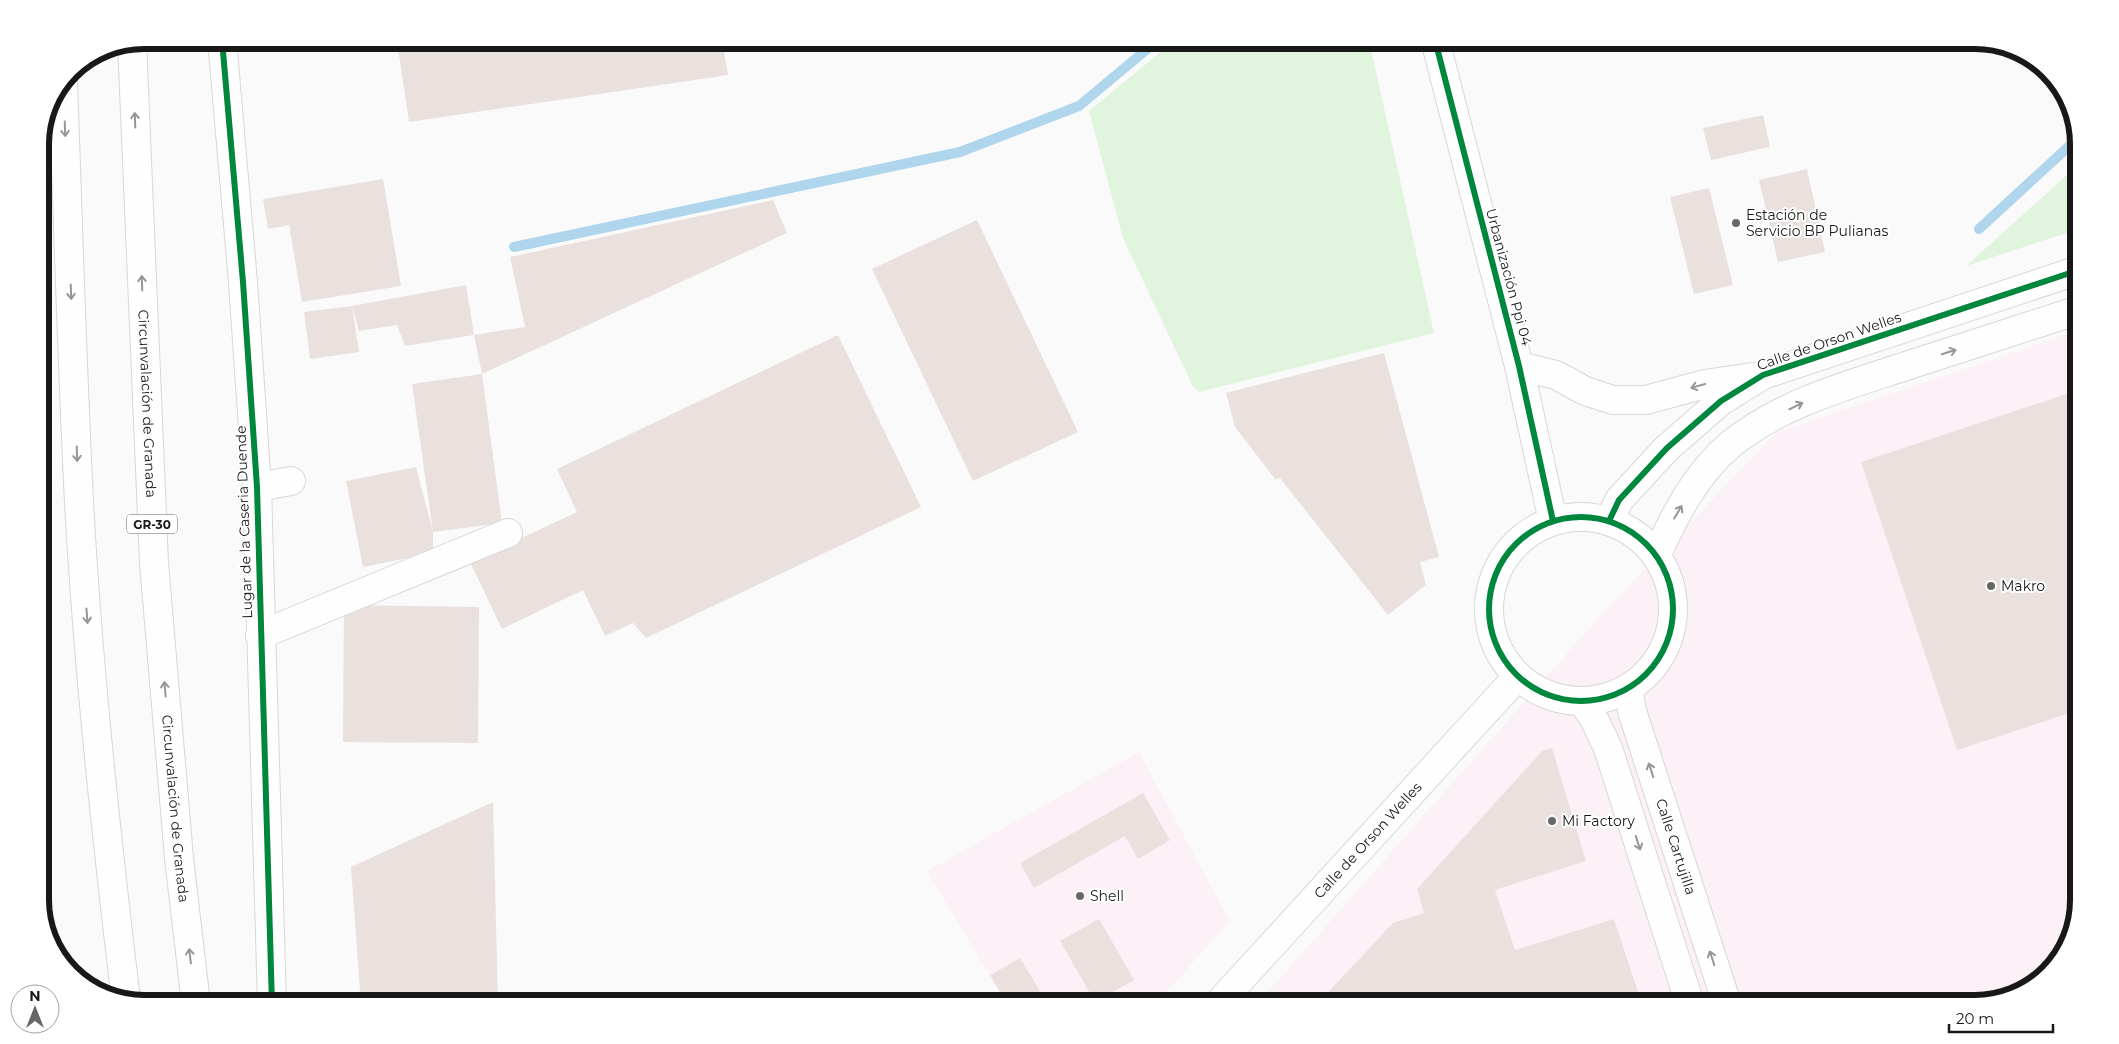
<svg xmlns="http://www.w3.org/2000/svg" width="2119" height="1044" font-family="Montserrat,sans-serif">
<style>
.commercial{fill:#fcf1f7}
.green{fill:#e1f5de}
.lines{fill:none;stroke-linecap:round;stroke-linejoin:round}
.stream{stroke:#afd6ec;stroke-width:10}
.building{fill:#eae1de}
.minor-casing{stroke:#d7d7d8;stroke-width:30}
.highway-casing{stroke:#d7d7d8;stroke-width:30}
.minor{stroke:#fefefe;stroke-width:28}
.highway{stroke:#fefefe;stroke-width:28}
.cycleway-casing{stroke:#fff;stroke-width:9}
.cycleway{stroke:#00873e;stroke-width:6}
.oneway{stroke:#969696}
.poi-dot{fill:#676767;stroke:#fff;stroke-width:2}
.labels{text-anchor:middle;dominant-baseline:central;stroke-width:4;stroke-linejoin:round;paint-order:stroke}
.shield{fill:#fff;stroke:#5d5d5d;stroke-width:1}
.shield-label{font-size:12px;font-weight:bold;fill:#181818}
.poi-label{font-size:14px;fill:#181818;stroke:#fff;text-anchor:start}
.street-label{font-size:14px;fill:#181818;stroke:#fff}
.rim{fill:none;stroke:#181818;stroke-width:6}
</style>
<rect width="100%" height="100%" fill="#fafafb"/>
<!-- commercial -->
<g class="commercial">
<polygon points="2079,330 2079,901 2068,946 2033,987 1976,1004 1257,1004 1600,616 1777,432"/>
<polygon points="1139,752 1230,921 1156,1004 1007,1004 927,871"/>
</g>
<!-- green -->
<g class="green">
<polygon points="1175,40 1369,40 1434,333 1199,392 1193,387 1123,238 1089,111"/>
<polygon points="2079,164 2079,229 1966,266"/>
</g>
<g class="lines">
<!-- stream -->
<g class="stream">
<polyline points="1979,229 2079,137"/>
<polyline points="514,247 960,152 1079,106 1158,40"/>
</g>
</g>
<!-- building -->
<g class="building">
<polygon points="401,40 722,40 728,75 409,122 397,41"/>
<polygon points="1763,115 1770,147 1711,160 1703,128"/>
<polygon points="1807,169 1825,252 1778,262 1759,180"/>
<polygon points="383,179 401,286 302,302 289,225 268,229 263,199"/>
<polygon points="1709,188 1733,285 1694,294 1670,197"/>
<polygon points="773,200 787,233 482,374 474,335 405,346 397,325 359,331 352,306 466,285 474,335 525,327 510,257"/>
<polygon points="977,220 1078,432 973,481 872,269"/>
<polygon points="352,306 359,352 310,359 304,312"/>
<polygon points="838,335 921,507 646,638 633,623 605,636 583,590 502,629 470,562 577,512 557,469"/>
<polygon points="1384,353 1439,557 1420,562 1426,585 1388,615 1280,478 1275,479 1235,427 1226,393"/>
<polygon points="482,374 502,523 433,532 433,553 363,567 346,481 416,467 433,532 412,384"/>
<polygon points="2079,390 2079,710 1957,750 1861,462"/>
<polygon points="344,605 479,607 478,743 343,742"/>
<polygon points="1552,748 1586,861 1495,890 1515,950 1614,919 1642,1004 1317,1004 1393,923 1424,913 1417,889 1542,751"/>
<polygon points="1143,793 1170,840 1138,859 1125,836 1034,888 1020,863"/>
<polygon points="493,802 498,1004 361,1004 351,867"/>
<polygon points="1099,919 1134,980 1095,1002 1060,941"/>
<polygon points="1020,958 1048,1004 1007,1004 990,975"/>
</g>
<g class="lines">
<defs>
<g id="minor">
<polyline points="222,40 243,282 257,487 272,1004"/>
<polyline points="1435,40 1519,366 1553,521"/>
<polyline points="1519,366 1556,375 1585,391 1613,400 1646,400 1705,384 1752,377"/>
<polyline points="257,487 291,481"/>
<circle cx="1581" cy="609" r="92"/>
<polyline points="1609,521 1619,500 1667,448 1721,401 1763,375 2079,270"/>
<path d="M1656,556C1675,515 1696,473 1731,444C1782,403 1846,386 1906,366C1964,347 2021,329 2079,310"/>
<polyline points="260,635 508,533"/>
<path id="s1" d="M1628,688L1632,711L1727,1004"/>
<polyline points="1582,701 1594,719 1608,748 1690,1004"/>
<path id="s2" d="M1218,1004L1518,676"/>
</g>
<g id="highway">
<path id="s3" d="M132,42L154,563L179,858L196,1004"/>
<path d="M63,81C68,221 72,362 79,502C88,668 106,834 126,1000"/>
</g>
</defs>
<!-- minor casing -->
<use href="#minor" class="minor-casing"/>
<!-- highway casing -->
<use href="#highway" class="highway-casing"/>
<!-- minor -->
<use href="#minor" class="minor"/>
<!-- highway -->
<use href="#highway" class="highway"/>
<defs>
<g id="cycleway">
<polyline points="222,40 243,282 257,487 272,1004"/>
<polyline points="1435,40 1519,366 1553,521"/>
<circle cx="1581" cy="609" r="92"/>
<polyline points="1609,521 1619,500 1667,448 1721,401 1763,375 2079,270"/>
</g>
</defs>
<!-- cycleway casing -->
<use href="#cycleway" class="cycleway-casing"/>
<!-- cycleway -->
<use href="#cycleway" class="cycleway"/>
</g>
<!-- one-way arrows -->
<defs><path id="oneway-shaft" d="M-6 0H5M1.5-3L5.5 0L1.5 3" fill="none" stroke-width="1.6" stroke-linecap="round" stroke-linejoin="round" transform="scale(1.25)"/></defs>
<g class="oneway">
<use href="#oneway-shaft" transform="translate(135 120) rotate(-92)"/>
<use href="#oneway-shaft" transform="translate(65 129) rotate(88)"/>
<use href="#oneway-shaft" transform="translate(142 283) rotate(-92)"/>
<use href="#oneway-shaft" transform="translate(71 292) rotate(88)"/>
<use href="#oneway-shaft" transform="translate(1949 352) rotate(-18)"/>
<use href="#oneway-shaft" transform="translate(1698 386) rotate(165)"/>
<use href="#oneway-shaft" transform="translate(1796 406) rotate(-26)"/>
<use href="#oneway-shaft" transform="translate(77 454) rotate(88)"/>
<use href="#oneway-shaft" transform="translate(1678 512) rotate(-59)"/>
<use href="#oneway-shaft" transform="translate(87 616) rotate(86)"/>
<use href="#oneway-shaft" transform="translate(165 689) rotate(-95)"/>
<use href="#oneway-shaft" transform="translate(1651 770) rotate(-108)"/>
<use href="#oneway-shaft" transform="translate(1638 843) rotate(72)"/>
<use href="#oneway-shaft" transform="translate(190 956) rotate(-97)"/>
<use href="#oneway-shaft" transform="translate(1712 958) rotate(-108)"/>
</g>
<!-- markers -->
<g class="poi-dot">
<circle cx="1736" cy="223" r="5"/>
<circle cx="1991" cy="586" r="5"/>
<circle cx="1552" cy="821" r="5"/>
<circle cx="1080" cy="896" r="5"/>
</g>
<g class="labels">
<!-- shield labels -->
<rect class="shield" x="127" y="514.5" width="50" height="19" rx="4"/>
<g class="shield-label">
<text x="152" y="524">GR-30</text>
</g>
<!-- poi labels -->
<g class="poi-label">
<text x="1746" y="215">Estación de<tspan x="1746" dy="16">Servicio BP Pulianas</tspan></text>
<text x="2001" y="586">Makro</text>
<text x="1562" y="821">Mi Factory</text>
<text x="1090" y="896">Shell</text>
</g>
<!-- street labels -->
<g class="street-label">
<text transform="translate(1509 277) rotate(75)">Urbanización Ppi 04</text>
<text transform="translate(1829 341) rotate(-19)">Calle de Orson Welles</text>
<text stroke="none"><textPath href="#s3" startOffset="362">Circunvalación de Granada</textPath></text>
<text transform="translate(244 522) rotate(-92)">Lugar de la Caseria Duende</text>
<text stroke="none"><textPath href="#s3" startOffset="768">Circunvalación de Granada</textPath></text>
<text stroke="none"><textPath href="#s2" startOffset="222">Calle de Orson Welles</textPath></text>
<text stroke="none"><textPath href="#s1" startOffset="166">Calle Cartujilla</textPath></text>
</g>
</g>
<!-- crop -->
<path d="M0 0H2119V1044H0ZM144 49H1975A95 95 0 0 1 2070 144V900A95 95 0 0 1 1975 995H144A95 95 0 0 1 49 900V144A95 95 0 0 1 144 49Z" fill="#fff" fill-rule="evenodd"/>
<path class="rim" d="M144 49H1975A95 95 0 0 1 2070 144V900A95 95 0 0 1 1975 995H144A95 95 0 0 1 49 900V144A95 95 0 0 1 144 49Z"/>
<!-- north arrow -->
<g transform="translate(35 1009)"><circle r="24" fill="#ffffff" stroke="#a3a3a3"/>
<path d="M0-4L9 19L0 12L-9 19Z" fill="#676767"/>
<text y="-8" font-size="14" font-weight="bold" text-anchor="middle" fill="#181818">N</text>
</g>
<!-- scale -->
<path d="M1949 1024v8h104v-8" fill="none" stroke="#181818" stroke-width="2.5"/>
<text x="1956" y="1024" font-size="15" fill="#181818" stroke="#ffffff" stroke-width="4" paint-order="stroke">20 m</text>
</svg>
